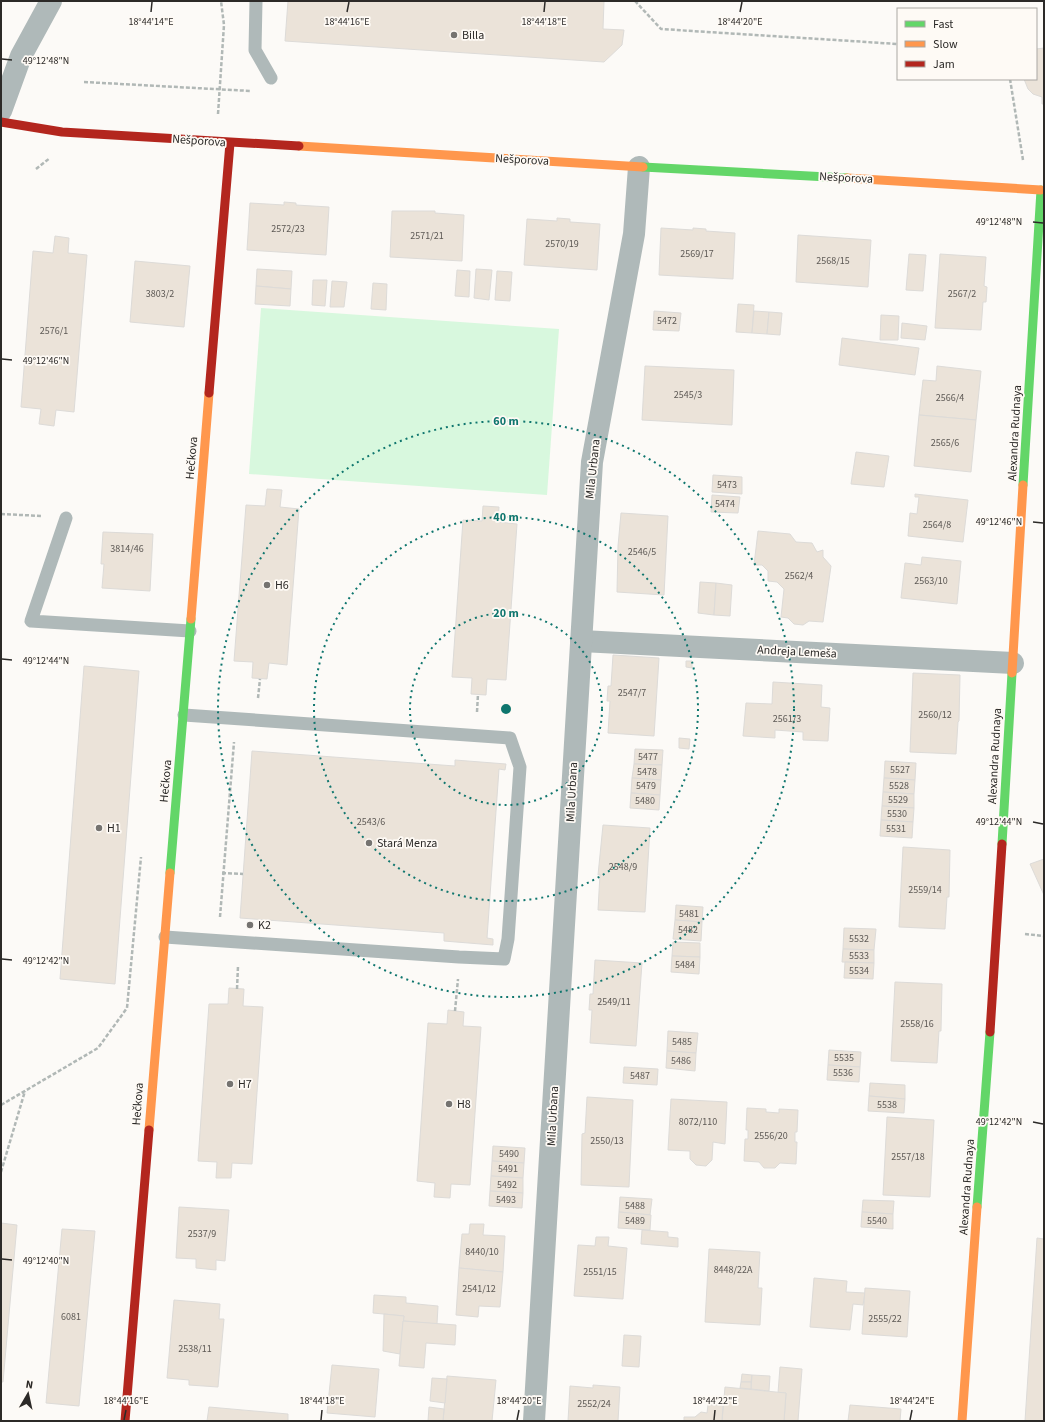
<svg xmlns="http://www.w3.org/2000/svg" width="1045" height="1422" font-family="'Source Sans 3',sans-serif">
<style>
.green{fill:#d8f8de}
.building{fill:#ebe3d9;stroke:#dddbd8}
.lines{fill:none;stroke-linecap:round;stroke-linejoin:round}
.path{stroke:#b1b8b6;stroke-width:2.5;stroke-dasharray:4 2;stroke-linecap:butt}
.lane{stroke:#afb9b9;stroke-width:13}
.street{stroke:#afb9b9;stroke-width:22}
.fast{stroke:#63d668;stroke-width:9}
.slow{stroke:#ff974d;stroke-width:9}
.jam{stroke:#b3261e;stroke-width:9}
.ticks{fill:none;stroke:#2c2a28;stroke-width:1.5}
.ring{fill:none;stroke:#0f766e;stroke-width:2;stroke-dasharray:2 4}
.poi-dot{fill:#757370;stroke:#fefaf5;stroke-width:1.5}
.labels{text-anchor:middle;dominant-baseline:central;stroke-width:3.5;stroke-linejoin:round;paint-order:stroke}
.number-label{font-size:10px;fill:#5c5854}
.poi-label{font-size:12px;fill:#2c2a28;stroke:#fefaf5;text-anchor:start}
.street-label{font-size:12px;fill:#2c2a28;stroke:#fefaf5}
.ticks-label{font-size:10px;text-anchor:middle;fill:#2c2a28;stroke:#fefaf5;stroke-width:3.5;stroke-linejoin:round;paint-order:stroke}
.centre{fill:#0f766e;stroke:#fefaf5;stroke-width:2}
.ring-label{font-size:12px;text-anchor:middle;font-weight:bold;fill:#0f766e;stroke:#fefaf5;stroke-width:3.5;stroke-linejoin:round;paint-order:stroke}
</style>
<rect width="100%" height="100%" fill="#fcfaf7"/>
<!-- green -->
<polygon class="green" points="261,308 559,329 547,495 249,474"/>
<!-- building -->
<g class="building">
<polygon points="288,1 604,1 603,29 624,30 622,45 604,62 285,41"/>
<polygon points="1044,48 1044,104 1042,104 1042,97 1033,94 1028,89 1024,79 1036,79 1036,49"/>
<polygon points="284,202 296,203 296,205 329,207 326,255 247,250 250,203 284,205"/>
<polygon points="392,211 435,211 435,213 464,215 462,261 390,257"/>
<polygon points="557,218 570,219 570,222 600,224 597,270 524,265 527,219 557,221"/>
<polygon points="661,228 693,230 693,228 706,229 706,231 735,233 733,279 659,275"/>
<polygon points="798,235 871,240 868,287 796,282"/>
<polygon points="55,236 69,238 68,253 87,255 74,412 56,410 54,426 39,424 41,409 21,407 33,251 53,253"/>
<polygon points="909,254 926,255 923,291 906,290"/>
<polygon points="940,254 986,257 984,286 987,287 986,302 983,302 981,330 935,328"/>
<polygon points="135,261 190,266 184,327 130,322"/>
<polygon points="257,269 292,271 291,289 256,286"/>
<polygon points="476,269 492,270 489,300 474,298"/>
<polygon points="457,270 470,271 469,297 455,296"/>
<polygon points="497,271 512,272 510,301 495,300"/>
<polygon points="313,280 327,280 325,306 312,305"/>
<polygon points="332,281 347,282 344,307 330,307"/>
<polygon points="373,283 387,284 386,310 371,309"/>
<polygon points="256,286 291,289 290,306 255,304"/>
<polygon points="738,304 754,305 752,333 736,332"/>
<polygon points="654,311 681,313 679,331 653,330"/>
<polygon points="754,311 769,312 767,334 752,333"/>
<polygon points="769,312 782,313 780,335 767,334"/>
<polygon points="881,315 899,316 898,340 880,340"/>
<polygon points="902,323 927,326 925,340 901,338"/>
<polygon points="842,338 919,348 915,375 839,365"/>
<polygon points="645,366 734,370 732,425 642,420"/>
<polygon points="937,366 981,371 976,420 919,415 923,380 936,381"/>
<polygon points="919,415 976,420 971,472 914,466"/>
<polygon points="856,452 889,456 884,487 851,484"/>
<polygon points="713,475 742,477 742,494 712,492"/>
<polygon points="267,489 282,490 280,507 299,509 287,665 269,663 267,679 252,678 253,662 234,661 246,505 265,506"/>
<polygon points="915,494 968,500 963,542 908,536 910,513 917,514 919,497 915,497"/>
<polygon points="712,495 740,497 738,513 711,512"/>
<polygon points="483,506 499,507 498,522 517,524 506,680 487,679 486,695 471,694 472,678 452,677 463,520 482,521"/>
<polygon points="621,513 668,516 664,595 617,592 618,546"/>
<polygon points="758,531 790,534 796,542 812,543 817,552 823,550 823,557 831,566 823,622 809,621 803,625 794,624 788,618 781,617 784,589 777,582 768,581 768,571 762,565 754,565"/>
<polygon points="103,532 153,534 150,591 102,588 104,564 101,564"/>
<polygon points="922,557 961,561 957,604 901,598 905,563 921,565"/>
<polygon points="700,582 716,583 714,615 698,613"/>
<polygon points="716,583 732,585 730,616 714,615"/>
<polygon points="613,655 659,658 654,736 608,733 610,701 607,701 608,686 611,686"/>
<polygon points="686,661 692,661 692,668 686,667"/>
<polygon points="84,666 139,671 115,984 60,979"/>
<polygon points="913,673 960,675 959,721 958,722 956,754 910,752"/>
<polygon points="773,682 822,685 821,707 830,708 828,741 803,740 803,732 775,730 775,738 743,736 746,703 772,704"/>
<polygon points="679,738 690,739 689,749 679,748"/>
<polygon points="635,749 663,750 662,765 634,764"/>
<polygon points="252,751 455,766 455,760 506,764 505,770 499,769 487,938 493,939 493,945 444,941 444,933 240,918"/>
<polygon points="885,761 916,763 915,780 884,778"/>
<polygon points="634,764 662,765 661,780 632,778"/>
<polygon points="632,778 661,780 660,795 631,793"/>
<polygon points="884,778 915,780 914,794 883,792"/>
<polygon points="883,792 914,794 914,808 882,806"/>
<polygon points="631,793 660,795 659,810 630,808"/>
<polygon points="882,806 914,808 913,822 881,820"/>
<polygon points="881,820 913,822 912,838 880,836"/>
<polygon points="603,825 650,828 645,912 598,910 600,874 598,875"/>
<polygon points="903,847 950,850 949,897 947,897 945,929 899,927"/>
<polygon points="1044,859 1044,895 1030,864"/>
<polygon points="676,905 703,907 702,922 675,920"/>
<polygon points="675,920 702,922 701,941 673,939"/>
<polygon points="844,928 876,929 874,950 843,949"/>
<polygon points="673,942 700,943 700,957 672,956"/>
<polygon points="843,949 874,950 874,963 842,962"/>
<polygon points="672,956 700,957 699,974 671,972"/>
<polygon points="595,960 642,963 636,1046 590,1043 592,1010 589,1010 590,994 593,994"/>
<polygon points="845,962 874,963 873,979 844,978"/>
<polygon points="895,982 942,984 941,1031 939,1031 937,1063 891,1061"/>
<polygon points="229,988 244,989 243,1006 263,1007 252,1164 232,1163 231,1178 216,1178 217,1162 198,1161 209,1004 228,1004"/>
<polygon points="448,1010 464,1012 463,1026 481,1027 470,1185 451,1184 450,1198 434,1197 435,1183 417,1181 428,1023 447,1024"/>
<polygon points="668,1031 698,1033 696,1053 667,1051"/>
<polygon points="829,1050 861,1052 860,1067 828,1065"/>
<polygon points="667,1051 696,1053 695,1071 666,1068"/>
<polygon points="828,1065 860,1067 859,1082 827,1080"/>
<polygon points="624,1067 658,1069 657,1085 623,1083"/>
<polygon points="870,1083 905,1085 905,1099 869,1096"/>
<polygon points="869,1096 905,1099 904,1113 868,1111"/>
<polygon points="587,1097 633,1100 629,1187 581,1185 582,1134 585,1133"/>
<polygon points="671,1099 727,1102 725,1144 713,1142 712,1160 706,1166 696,1165 690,1159 690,1151 668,1150"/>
<polygon points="747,1108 766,1109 766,1112 779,1113 779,1109 798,1110 797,1132 795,1132 795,1142 797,1142 796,1164 780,1163 775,1168 764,1168 759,1162 744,1161 745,1139 748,1139 748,1130 746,1130"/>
<polygon points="887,1117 934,1120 930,1197 883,1195"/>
<polygon points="493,1146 525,1148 524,1163 492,1161"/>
<polygon points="492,1161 524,1163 523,1178 491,1176"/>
<polygon points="491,1176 523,1178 523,1193 490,1191"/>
<polygon points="490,1191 523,1193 522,1208 489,1206"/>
<polygon points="620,1197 652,1199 650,1215 619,1212"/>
<polygon points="863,1200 894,1201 893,1214 862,1212"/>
<polygon points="179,1207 229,1210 225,1261 216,1260 216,1270 196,1268 196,1259 176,1258"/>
<polygon points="619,1212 651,1215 650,1230 618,1228"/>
<polygon points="862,1212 893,1214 893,1229 861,1227"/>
<polygon points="1,1223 17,1225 3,1382 1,1382"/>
<polygon points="470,1224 484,1224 483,1235 505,1236 503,1272 459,1268 462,1234 469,1234"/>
<polygon points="62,1229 95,1231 79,1406 46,1403"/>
<polygon points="642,1230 668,1232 668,1237 678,1238 678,1247 641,1244"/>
<polygon points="596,1237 609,1237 608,1246 627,1248 623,1299 574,1296 578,1245 595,1246"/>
<polygon points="1037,1238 1044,1239 1044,1421 1025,1421"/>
<polygon points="709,1249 760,1252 758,1288 762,1288 760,1325 705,1322"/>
<polygon points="459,1268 503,1272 500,1307 479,1306 478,1317 456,1315"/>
<polygon points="814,1278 847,1281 846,1292 865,1293 863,1305 853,1304 850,1330 810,1327"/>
<polygon points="865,1288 910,1291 907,1337 862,1334"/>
<polygon points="374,1295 406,1297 406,1303 438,1306 437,1324 403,1321 404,1316 373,1313"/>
<polygon points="174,1300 220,1304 219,1319 224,1319 218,1387 189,1385 189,1380 167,1378"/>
<polygon points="384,1314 404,1316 400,1354 383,1351"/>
<polygon points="403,1321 456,1325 455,1345 426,1343 424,1368 399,1366"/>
<polygon points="624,1335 641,1336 639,1367 622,1366"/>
<polygon points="332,1365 379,1369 375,1417 327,1413"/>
<polygon points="780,1367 802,1369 798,1421 784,1421 786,1393 778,1393"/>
<polygon points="742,1374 752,1375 751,1382 741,1382"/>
<polygon points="752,1375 770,1376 769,1391 751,1389"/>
<polygon points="447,1376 496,1380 492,1421 443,1421"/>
<polygon points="432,1378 447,1379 445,1403 430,1401"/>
<polygon points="741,1382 751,1382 751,1389 740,1388"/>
<polygon points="593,1385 620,1387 618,1421 568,1421 570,1386 593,1388"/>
<polygon points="725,1387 786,1393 784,1421 722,1421"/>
<polygon points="708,1405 723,1405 722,1421 684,1421 684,1417 695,1417 701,1412 707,1413"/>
<polygon points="850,1405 901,1409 900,1421 848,1421"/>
<polygon points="209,1407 288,1414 288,1421 207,1421"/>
<polygon points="429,1407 444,1409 443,1421 428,1421"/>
</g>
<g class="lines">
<!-- path -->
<g class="path">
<polyline points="635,1 661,29 898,44"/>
<polyline points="1010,79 1023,160"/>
<polyline points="84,82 251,91"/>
<polyline points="218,114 224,25 221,1"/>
<polyline points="36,169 50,158"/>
<polyline points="1,514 42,516"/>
<polyline points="258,698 260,679"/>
<polyline points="477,712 478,694"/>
<polyline points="222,873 243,874"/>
<polyline points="220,917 234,742"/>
<polyline points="1025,934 1044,936"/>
<polyline points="237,989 238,966"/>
<polyline points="455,1011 458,979"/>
<polyline points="1,1105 98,1048 127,1008 141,857"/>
<polyline points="1,1172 25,1091"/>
</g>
<!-- lane -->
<g class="lane">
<polyline points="256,1 255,50 271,78"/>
<polyline points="66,518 31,621 190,631"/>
<polyline points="165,937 459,957 504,959 508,939 520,767 510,738 184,715"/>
</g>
<!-- street -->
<g class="street">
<polyline points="1,111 21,56 51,1"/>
<polyline points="581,641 1013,663"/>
<polyline points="534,1421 592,462 634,234 639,167"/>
</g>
<!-- fast -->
<g class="fast">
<polyline points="643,167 847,178"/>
<polyline points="1023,485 1041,190"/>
<polyline points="1002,844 1012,673"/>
<polyline points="170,873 191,619"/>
<polyline points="977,1207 990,1032"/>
</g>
<!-- slow -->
<g class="slow">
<polyline points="299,146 643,167"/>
<polyline points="847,178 1041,190"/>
<polyline points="191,619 209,393"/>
<polyline points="1012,673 1023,485"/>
<polyline points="149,1130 170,873"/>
<polyline points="962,1421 977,1207"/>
</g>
<!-- jam -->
<g class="jam">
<polyline points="1,122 62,132 299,146"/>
<polyline points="209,393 230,143"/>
<polyline points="990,1032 1002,844"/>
<polyline points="125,1421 149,1130"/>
</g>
</g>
<!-- ticks -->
<path class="ticks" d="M151,12L152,2M347,12L349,2M544,12L545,2M740,12L742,2M2,59L12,60M1033,222L1043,223M2,359L12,360M1033,522L1043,523M2,659L12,660M1033,822L1043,824M2,959L12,960M1033,1122L1043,1124M2,1259L12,1260M124,1420L126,1410M321,1420L322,1410M517,1420L519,1410M714,1420L715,1410M910,1420L912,1410"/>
<!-- distance rings -->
<g class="ring">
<circle cx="506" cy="709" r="96"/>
<circle cx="506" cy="709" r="192"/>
<circle cx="506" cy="709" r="288"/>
</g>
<!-- markers -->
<g class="poi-dot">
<circle cx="454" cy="35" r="4"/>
<circle cx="267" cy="585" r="4"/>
<circle cx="99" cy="828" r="4"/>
<circle cx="369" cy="843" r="4"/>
<circle cx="250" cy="925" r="4"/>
<circle cx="230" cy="1084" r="4"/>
<circle cx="449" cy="1104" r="4"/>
</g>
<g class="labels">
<!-- number labels -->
<g class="number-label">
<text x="288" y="229">2572/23</text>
<text x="427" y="236">2571/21</text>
<text x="562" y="244">2570/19</text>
<text x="697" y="254">2569/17</text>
<text x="833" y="261">2568/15</text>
<text x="160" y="294">3803/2</text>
<text x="962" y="294">2567/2</text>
<text x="667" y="321">5472</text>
<text x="54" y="331">2576/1</text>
<text x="688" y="395">2545/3</text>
<text x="950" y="398">2566/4</text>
<text x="945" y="443">2565/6</text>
<text x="727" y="485">5473</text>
<text x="725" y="504">5474</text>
<text x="937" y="525">2564/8</text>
<text x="127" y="549">3814/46</text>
<text x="642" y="552">2546/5</text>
<text x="799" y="576">2562/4</text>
<text x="931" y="581">2563/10</text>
<text x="632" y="693">2547/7</text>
<text x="935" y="715">2560/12</text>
<text x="787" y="719">2561/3</text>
<text x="648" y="757">5477</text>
<text x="900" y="770">5527</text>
<text x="647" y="772">5478</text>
<text x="646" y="786">5479</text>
<text x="899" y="786">5528</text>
<text x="898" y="800">5529</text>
<text x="645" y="801">5480</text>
<text x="897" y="814">5530</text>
<text x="371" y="822">2543/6</text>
<text x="896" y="829">5531</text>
<text x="623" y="867">2548/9</text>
<text x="925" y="890">2559/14</text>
<text x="689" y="914">5481</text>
<text x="688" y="930">5482</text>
<text x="859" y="939">5532</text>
<text x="859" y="956">5533</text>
<text x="685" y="965">5484</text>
<text x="859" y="971">5534</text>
<text x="614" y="1002">2549/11</text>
<text x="917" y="1024">2558/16</text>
<text x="682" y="1042">5485</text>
<text x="844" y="1058">5535</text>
<text x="681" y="1061">5486</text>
<text x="843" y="1073">5536</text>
<text x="640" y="1076">5487</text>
<text x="887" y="1105">5538</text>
<text x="698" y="1122">8072/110</text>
<text x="771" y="1136">2556/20</text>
<text x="607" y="1141">2550/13</text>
<text x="509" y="1154">5490</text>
<text x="908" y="1157">2557/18</text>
<text x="508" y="1169">5491</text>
<text x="507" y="1185">5492</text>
<text x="506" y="1200">5493</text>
<text x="635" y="1206">5488</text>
<text x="635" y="1221">5489</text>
<text x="877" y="1221">5540</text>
<text x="202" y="1234">2537/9</text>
<text x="482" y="1252">8440/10</text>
<text x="733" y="1270">8448/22A</text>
<text x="600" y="1272">2551/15</text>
<text x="479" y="1289">2541/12</text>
<text x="71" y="1317">6081</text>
<text x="885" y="1319">2555/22</text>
<text x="195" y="1349">2538/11</text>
<text x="594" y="1404">2552/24</text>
</g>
<!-- poi labels -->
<g class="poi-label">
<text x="462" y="35">Billa</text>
<text x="275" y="585">H6</text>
<text x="107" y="828">H1</text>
<text x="377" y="843">Stará Menza</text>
<text x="258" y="925">K2</text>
<text x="238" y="1084">H7</text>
<text x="457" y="1104">H8</text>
</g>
<!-- street labels -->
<g class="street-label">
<text transform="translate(199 141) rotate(4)">Nešporova</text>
<text transform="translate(522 160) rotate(3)">Nešporova</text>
<text transform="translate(846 178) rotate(3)">Nešporova</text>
<text transform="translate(1015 433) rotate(-87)">Alexandra Rudnaya</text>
<text transform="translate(192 458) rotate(-85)">Hečkova</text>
<text transform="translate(593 469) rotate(-84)">Mila Urbana</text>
<text transform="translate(797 652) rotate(3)">Andreja Lemeša</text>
<text transform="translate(995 756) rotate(-87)">Alexandra Rudnaya</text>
<text transform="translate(166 781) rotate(-85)">Hečkova</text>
<text transform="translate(572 792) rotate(-87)">Mila Urbana</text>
<text transform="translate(138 1104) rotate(-86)">Hečkova</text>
<text transform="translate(553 1116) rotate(-87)">Mila Urbana</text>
<text transform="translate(967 1187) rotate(-86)">Alexandra Rudnaya</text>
</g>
</g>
<g class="ticks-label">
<text x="151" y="25">18°44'14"E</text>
<text x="347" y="25">18°44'16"E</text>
<text x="544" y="25">18°44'18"E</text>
<text x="740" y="25">18°44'20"E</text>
<text x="46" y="64">49°12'48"N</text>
<text x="999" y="225">49°12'48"N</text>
<text x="46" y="364">49°12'46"N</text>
<text x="999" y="525">49°12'46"N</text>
<text x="46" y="664">49°12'44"N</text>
<text x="999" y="825">49°12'44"N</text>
<text x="46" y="964">49°12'42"N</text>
<text x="999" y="1125">49°12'42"N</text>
<text x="46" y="1264">49°12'40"N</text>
<text x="126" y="1404">18°44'16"E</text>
<text x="322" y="1404">18°44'18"E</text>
<text x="519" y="1404">18°44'20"E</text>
<text x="715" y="1404">18°44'22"E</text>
<text x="912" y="1404">18°44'24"E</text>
</g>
<circle cx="506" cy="709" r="6" class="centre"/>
<g class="ring-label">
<text x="506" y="425">60 m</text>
<text x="506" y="521">40 m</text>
<text x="506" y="617">20 m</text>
</g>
<!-- border -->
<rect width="1045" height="1422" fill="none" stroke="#2c2a28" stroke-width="4"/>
<!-- legend -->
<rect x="897" y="8" width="140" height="72" fill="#fefaf5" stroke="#aaa7a3"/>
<rect x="905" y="21" width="20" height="6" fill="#63d668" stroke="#aaa7a3"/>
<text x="933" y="28" font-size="12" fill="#2c2a28">Fast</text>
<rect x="905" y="41" width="20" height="6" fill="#ff974d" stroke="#aaa7a3"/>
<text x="933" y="48" font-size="12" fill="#2c2a28">Slow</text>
<rect x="905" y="61" width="20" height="6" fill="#b3261e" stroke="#aaa7a3"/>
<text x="933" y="68" font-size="12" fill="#2c2a28">Jam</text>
<!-- north arrow -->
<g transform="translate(28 1394) rotate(9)" stroke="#fefaf5" stroke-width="3" paint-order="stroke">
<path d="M0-3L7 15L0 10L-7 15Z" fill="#2c2a28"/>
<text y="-6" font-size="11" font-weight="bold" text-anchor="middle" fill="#2c2a28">N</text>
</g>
</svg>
